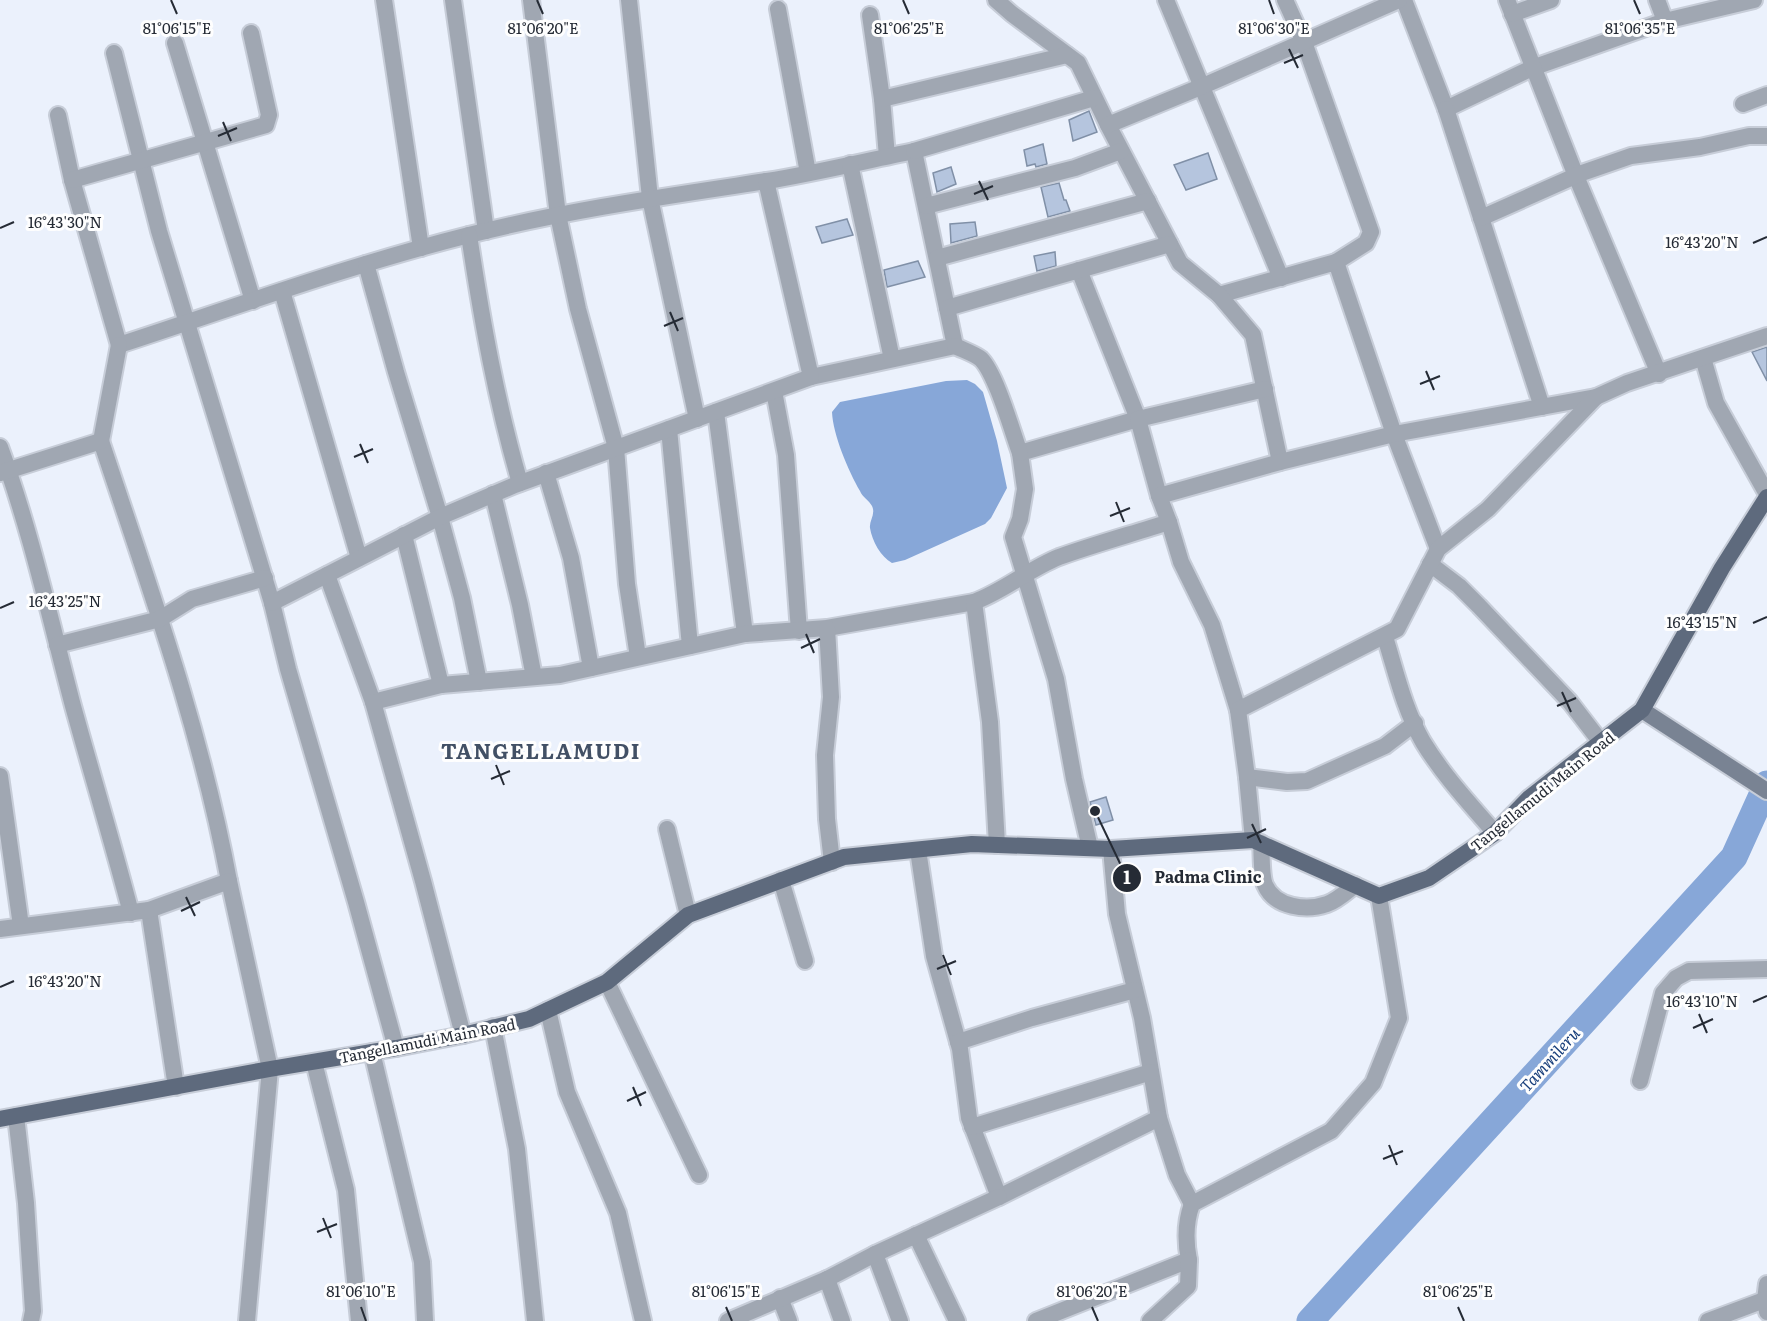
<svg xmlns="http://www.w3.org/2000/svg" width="1767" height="1321" font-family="Literata,serif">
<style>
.water{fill:#87a7d8}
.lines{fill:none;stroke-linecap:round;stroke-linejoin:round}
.river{stroke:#87a7d8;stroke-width:27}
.building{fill:#b5c5de;stroke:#8090a7;stroke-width:1.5}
.minor-casing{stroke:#c7cdd8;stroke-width:20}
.secondary-casing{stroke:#c7cdd8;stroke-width:20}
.primary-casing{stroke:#c7cdd8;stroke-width:20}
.minor{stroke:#a0a7b2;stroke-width:16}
.secondary{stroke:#798393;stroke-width:16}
.primary{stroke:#5e6a7d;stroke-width:16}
.ticks{fill:none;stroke:#252b35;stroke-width:2}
.labels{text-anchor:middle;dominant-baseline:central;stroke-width:6;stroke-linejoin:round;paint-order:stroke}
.street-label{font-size:15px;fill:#252b35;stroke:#fefefe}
.water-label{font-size:16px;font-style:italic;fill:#1a407c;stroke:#fefefe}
.district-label{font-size:21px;font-weight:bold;letter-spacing:1.5px;fill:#425065;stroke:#fefefe}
.ticks-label{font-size:15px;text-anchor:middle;fill:#252b35;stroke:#fefefe;stroke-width:6;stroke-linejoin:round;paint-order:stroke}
.leader{fill:none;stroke:#252b35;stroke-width:2}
.callout-dot{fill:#252b35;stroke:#fefefe;stroke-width:2}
.mark-label{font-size:18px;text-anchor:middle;font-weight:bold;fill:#fff}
.callout-label{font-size:16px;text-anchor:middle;font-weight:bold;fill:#252b35;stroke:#fefefe;stroke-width:6;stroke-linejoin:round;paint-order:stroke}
</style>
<rect width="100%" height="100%" fill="#ebf1fc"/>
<!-- water -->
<path class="water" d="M967,380L975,384L983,392L997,441L1007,488L991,518L985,524L905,560L892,563C881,557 872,541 870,528C869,521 876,514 872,506C869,500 862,497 860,491C848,470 833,435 832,412L840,402L946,381Z"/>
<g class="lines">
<!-- river -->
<polyline class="river" points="1310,1321 1734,857 1767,784"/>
</g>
<!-- building -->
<g class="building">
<polygon points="1089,111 1097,132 1073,141 1069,120"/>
<polygon points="1043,144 1047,164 1036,167 1035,164 1027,166 1024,150"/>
<polygon points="1208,153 1217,179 1186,190 1174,165"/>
<polygon points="951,167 956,184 937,192 933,173"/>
<polygon points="1059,183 1064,200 1066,200 1070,211 1048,217 1041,187"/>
<polygon points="847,219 853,235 822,243 816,227"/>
<polygon points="975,222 977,236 951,243 950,224"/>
<polygon points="1055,252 1056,266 1037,271 1034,256"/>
<polygon points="918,261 925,277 887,287 884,270"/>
<polygon points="1767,347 1767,381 1752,352"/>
<polygon points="1106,797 1113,820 1096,825 1090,802"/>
</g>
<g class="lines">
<defs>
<g id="minor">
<polyline points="384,0 421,248"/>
<polyline points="453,0 486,231"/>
<polyline points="531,0 558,215 578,309 616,448 627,584 638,657"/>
<polyline points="629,0 650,198 697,419"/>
<polyline points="996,0 1012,14 1078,63 1108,125 1180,263 1219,295 1336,262 1394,434 1438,549"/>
<polyline points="1166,0 1281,278"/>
<polyline points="1285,0 1304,42 1371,232 1366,243 1336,262"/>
<polyline points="1404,0 1446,109 1532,68 1665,21 1754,0"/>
<polyline points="1507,0 1576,176 1659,374"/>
<polyline points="1657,0 1665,21"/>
<polyline points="778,9 808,173"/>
<polyline points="1512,14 1551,0"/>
<polyline points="870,15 882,99 887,156"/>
<polyline points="175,43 253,301"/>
<polyline points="114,53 159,231 272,603 288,669 356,902 396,1048"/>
<polyline points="882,99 1067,55"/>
<polyline points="1743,104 1767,95"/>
<polyline points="1446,109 1542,407"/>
<path d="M58,115L72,180L119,345C235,307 350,265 469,235C567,210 668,196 767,181C816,173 865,161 914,151L955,346L811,377"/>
<polyline points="1108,125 1203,86 1399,0"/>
<polyline points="914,151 1094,98"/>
<polyline points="850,164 892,359"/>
<polyline points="72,180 266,125 269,115 251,33"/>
<polyline points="926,206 1075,168 1121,151"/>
<polyline points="1481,218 1582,173 1631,156 1700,147 1749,136 1767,136"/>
<path d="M469,235C482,321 496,400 520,483"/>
<polyline points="937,258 1148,201"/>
<polyline points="366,264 396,372 440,517 462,598 479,682"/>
<polyline points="1079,270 1138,419 1020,453 1025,489 1020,519 1013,537 1056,679 1074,779 1090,848"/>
<polyline points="282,291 359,558"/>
<polyline points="1219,295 1253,335 1280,462"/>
<polyline points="947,308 1170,244"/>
<path d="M955,346C963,350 975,354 981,359C996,374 1012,431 1020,453"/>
<polyline points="1703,358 1716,403 1767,494"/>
<polyline points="774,391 786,455 799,631"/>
<polyline points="716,412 745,634"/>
<polyline points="669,429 690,646"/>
<path d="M101,441C149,586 201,730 229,881"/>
<path d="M0,447C31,531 50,619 73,706C92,775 113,844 131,913"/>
<polyline points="0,473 101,441 119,345"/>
<polyline points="546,473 571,558 591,668"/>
<polyline points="493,494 520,605 534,677"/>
<polyline points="1159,496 1138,419 1265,389"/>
<polyline points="1169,522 1181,562 1212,625 1238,710"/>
<polyline points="404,535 441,685"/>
<polyline points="1430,564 1459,586 1479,606 1570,702 1600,741"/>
<path d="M327,575L373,702L441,685L560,675L745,634L827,628L974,602C1004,591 1029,569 1059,557C1095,544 1132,534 1169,522L1159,496L1280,462L1394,434L1596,397L1627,383L1767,336"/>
<polyline points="974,602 990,722 997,845"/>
<polyline points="272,603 440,517 515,485 811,377 766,181"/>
<polyline points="827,628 831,697 825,755 827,819 832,862"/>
<path d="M1385,637C1396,672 1404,709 1423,742C1443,775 1470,804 1495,833"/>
<polyline points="57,645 160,619 192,599 265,578"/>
<polyline points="373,702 423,881 463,1035"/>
<polyline points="0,776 21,926"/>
<polyline points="1247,777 1287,782 1307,781 1385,746 1415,723"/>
<polyline points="667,829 688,915"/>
<polyline points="1253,840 1247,777 1238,710 1397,629 1438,549 1488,509 1596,397"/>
<path d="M1261,843C1262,854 1261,876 1265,885C1275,908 1307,911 1327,904C1338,900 1346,892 1355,885"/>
<polyline points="1111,849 1117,914 1142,1018 1159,1118 1177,1175 1192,1204"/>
<polyline points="918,850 934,956 960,1049 969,1118 999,1197 1159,1118"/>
<polyline points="781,880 805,961"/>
<polyline points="149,910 176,1087"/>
<polyline points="0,929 149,910 229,881 270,1069 247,1321"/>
<polyline points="607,982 699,1175"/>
<polyline points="548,1010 567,1092 618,1213 643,1321"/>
<polyline points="493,1027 517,1149 535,1321"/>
<polyline points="958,1042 1032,1018 1135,990"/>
<polyline points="372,1052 422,1262 425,1321"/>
<polyline points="314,1062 346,1190 359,1321"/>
<polyline points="1640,1081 1663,993 1676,978 1689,971 1767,969"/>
<polyline points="16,1116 26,1203 33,1311 31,1321"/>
<polyline points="972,1127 1151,1072"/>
<polyline points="916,1235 957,1321"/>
<polyline points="875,1254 900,1321"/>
<polyline points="827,1279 842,1321"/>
<polyline points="1767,1284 1765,1300 1767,1312"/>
<polyline points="780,1298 789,1321"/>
<polyline points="728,1321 827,1279 875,1254 999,1197"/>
<path d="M1036,1321L1189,1260C1185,1240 1185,1223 1192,1204L1331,1131L1373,1083L1399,1018L1379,896"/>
<polyline points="1150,1321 1188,1286 1189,1260"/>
<polyline points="1708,1321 1767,1299"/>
</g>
<polyline id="secondary" points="1642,710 1767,791"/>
<polyline id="primary" points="0,1119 270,1069 396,1048 463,1035 529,1019 607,982 688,915 844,857 972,844 1111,849 1253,840 1379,896 1429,878 1495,833 1529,798 1642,710 1722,568 1767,497"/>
</defs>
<!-- minor casing -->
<use href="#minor" class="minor-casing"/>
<!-- secondary casing -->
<use href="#secondary" class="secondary-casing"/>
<!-- primary casing -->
<use href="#primary" class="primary-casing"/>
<!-- minor -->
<use href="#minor" class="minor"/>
<!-- secondary -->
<use href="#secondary" class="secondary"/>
<!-- primary -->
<use href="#primary" class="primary"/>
</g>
<!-- ticks -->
<path class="ticks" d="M171,0L177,14M537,0L543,14M903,0L909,14M1269,0L1274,14M1634,0L1640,14M1289,49L1298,68M1284,63L1303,55M223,122L231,141M218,136L237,128M979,181L988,200M974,194L993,186M0,228L14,222M1753,243L1767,237M670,312L678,331M664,326L683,318M1426,371L1434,390M1420,384L1440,376M360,444L368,463M354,457L373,449M1116,502L1124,522M1110,516L1130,508M0,608L14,602M1753,623L1767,617M806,634L814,653M801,648L820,639M1562,692L1571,712M1557,706L1576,698M496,765L504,785M491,779L510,771M1252,824L1261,843M1247,838L1266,829M186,897L195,916M181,911L200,902M943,955L951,975M937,969L956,961M0,987L14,981M1753,1002L1767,996M1699,1014L1707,1033M1693,1028L1713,1019M633,1087L641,1106M627,1101L646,1092M1389,1145L1397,1165M1383,1159L1403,1151M323,1218L331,1238M317,1232L337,1224M361,1307L366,1321M726,1307L732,1321M1092,1307L1098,1321M1458,1307L1464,1321"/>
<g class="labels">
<!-- street labels -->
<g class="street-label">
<text transform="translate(1542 791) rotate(-39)">Tangellamudi Main Road</text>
<text transform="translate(427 1040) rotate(-11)">Tangellamudi Main Road</text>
</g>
<!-- water labels -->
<g class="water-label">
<text transform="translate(1549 1059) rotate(-48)">Tammileru</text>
</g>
<!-- district labels -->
<g class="district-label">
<text x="541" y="749">TANGELLAMUDI</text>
</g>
</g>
<g class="ticks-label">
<text x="177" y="34">81°06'15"E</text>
<text x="543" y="34">81°06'20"E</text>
<text x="909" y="34">81°06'25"E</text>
<text x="1274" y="34">81°06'30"E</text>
<text x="1640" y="34">81°06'35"E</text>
<text x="65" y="228">16°43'30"N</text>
<text x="1702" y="248">16°43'20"N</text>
<text x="65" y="607">16°43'25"N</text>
<text x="1702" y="628">16°43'15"N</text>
<text x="65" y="987">16°43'20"N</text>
<text x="1702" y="1007">16°43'10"N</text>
<text x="361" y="1297">81°06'10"E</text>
<text x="726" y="1297">81°06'15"E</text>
<text x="1092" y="1297">81°06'20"E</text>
<text x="1458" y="1297">81°06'25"E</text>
</g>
<!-- callouts -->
<path class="leader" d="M1095 811L1127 878"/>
<g class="callout-dot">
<circle cx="1095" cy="811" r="6"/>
<circle cx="1127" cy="878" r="15"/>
</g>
<g class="mark-label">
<text x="1127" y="884">1</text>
</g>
<g class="callout-label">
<text x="1208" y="883">Padma Clinic</text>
</g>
</svg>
